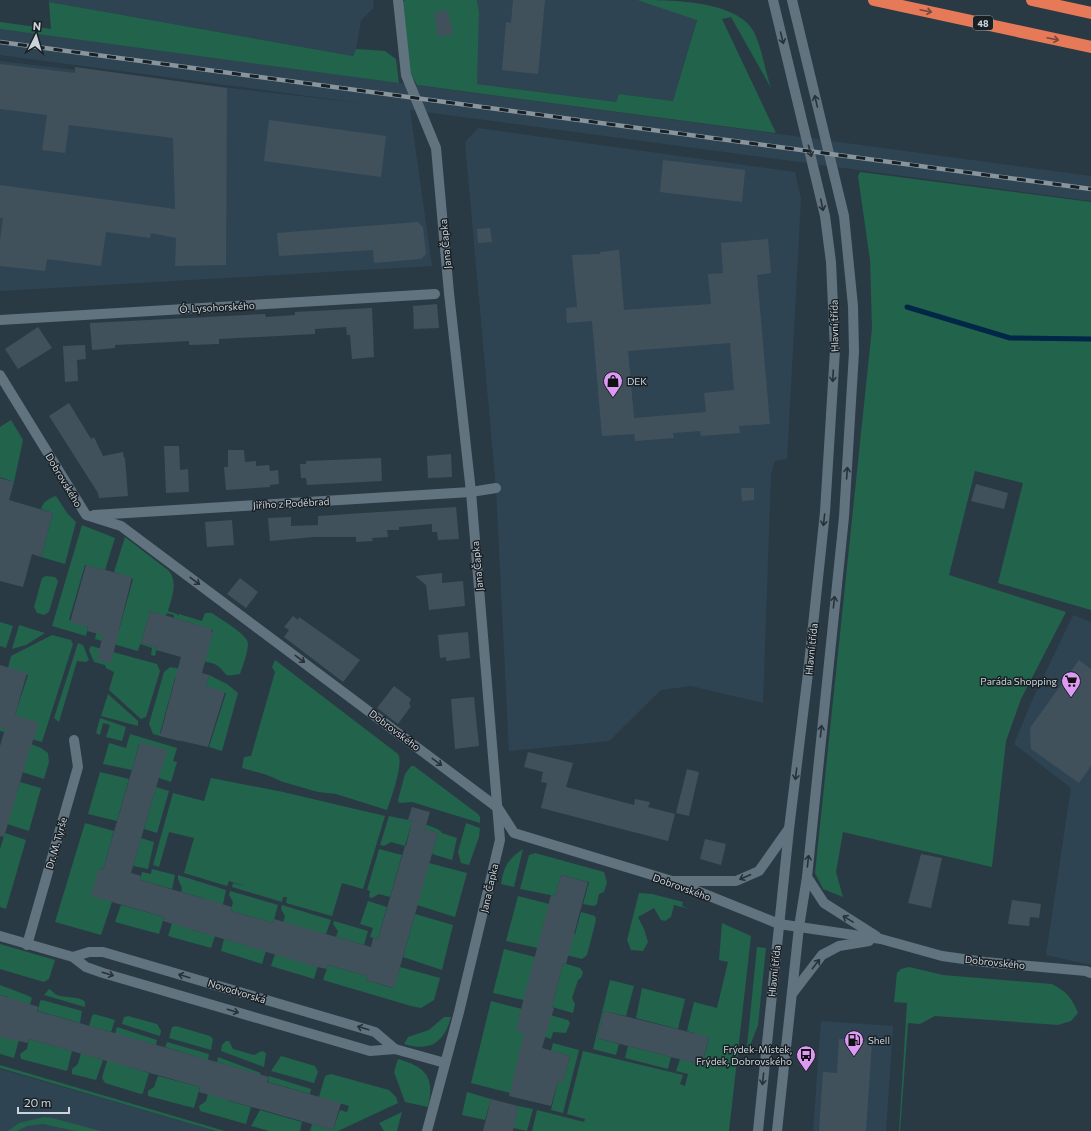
<svg xmlns="http://www.w3.org/2000/svg" width="1091" height="1131" font-family="Commissioner,sans-serif">
<style>
.built{fill:#2e4453}
.green{fill:#22634b}
.lines{fill:none;stroke-linecap:round;stroke-linejoin:round}
.stream{stroke:#002747;stroke-width:5}
.building{fill:#41515c;fill-rule:evenodd}
.street{stroke:#627380;stroke-width:10}
.secondary{stroke:#627380;stroke-width:10}
.highway{stroke:#e57958;stroke-width:12}
.rail-casing{stroke:#89959d;stroke-width:4.5}
.rail{stroke:#192025;stroke-width:3;stroke-dasharray:9;stroke-linecap:butt}
.oneway{stroke:#75483c}
.oneway2{stroke:#283137}
.labels{text-anchor:middle;dominant-baseline:central;stroke-width:3;stroke-linejoin:round;paint-order:stroke}
.shield{fill:#192025;stroke:#969ea4;stroke-width:1}
.shield-label{font-size:9px;font-weight:bold;fill:#cbd4db}
.street-label{font-size:10px;fill:#cbd4db;stroke:#192025}
.poi-label{font-size:10px;fill:#cbd4db;stroke:#192025;text-anchor:start}
</style>
<rect width="100%" height="100%" fill="#2a3a45"/>
<!-- built -->
<g class="built">
<polygon points="48,0 373,0 374,8 361,20 356,49 353,56 49,2"/>
<polygon points="477,0 637,0 697,19 673,101 619,94 616,102 476,84 479,13"/>
<polygon points="0,29 1091,176 1091,201 410,110 432,266 0,291 0,61 368,104 0,55"/>
<polygon points="478,128 795,172 801,199 787,459 775,461 771,473 763,703 691,686 661,690 609,741 509,751 496,488 465,142"/>
<polygon points="1073,615 1091,622 1091,965 1046,955 1071,788 1014,744 1031,703"/>
<polygon points="821,1021 893,1026 886,1131 813,1131"/>
<polygon points="0,1069 216,1131 0,1131"/>
</g>
<!-- green -->
<g class="green">
<path d="M405,0H477L479,12L477,84L616,102L619,94L673,101L697,20L637,0C670,0 737,0 754,32C762,49 765,70 771,88L731,17L722,19L776,133L417,85L410,73L402,2Z"/>
<polygon points="49,2 353,56 356,49 385,51 396,59 399,83 0,29 0,22 51,29"/>
<polygon points="860,172 1091,202 1091,610 998,583 1023,483 975,471 949,575 1066,612 1021,699 1006,741 992,867 843,832 836,872 843,897 823,889 815,873 872,328 870,260 858,176"/>
<polygon points="11,420 23,440 14,482 0,477 0,427"/>
<path d="M56,496L67,513L76,522L65,564L41,557L53,513L41,509C43,502 49,498 56,496Z"/>
<polygon points="82,525 115,538 105,570 85,565 69,620 88,627 86,636 52,626"/>
<path d="M125,537L169,571C178,583 172,597 168,611L177,614L178,616L179,614L202,621L205,613H212C220,619 247,634 248,643C248,653 243,665 240,674C221,677 229,675 218,666C214,663 207,662 202,661L213,632L211,629L174,618V615L167,613L166,616L150,611L141,643L157,647L155,656L151,655L152,648L140,644L138,651L95,639L97,629L118,634L133,579L114,572Z"/>
<polygon points="46,576 55,577 58,581 49,612 44,615 37,613 34,607 42,578"/>
<polygon points="0,622 13,626 6,648 0,646"/>
<polygon points="19,625 45,633 26,645 12,649"/>
<polygon points="52,635 71,640 73,644 42,742 0,731 0,727 10,730 28,675 8,668 11,656"/>
<polygon points="78,643 83,645 89,660 86,662 77,661 59,722 54,718"/>
<polygon points="91,646 157,664 160,671 146,717 141,719 109,690 114,672 106,668 105,665 94,662 89,650"/>
<path d="M275,660L398,754C404,764 391,798 387,810L336,794L318,792L283,782L267,775L242,768L244,757L251,756L275,672L272,667Z"/>
<polygon points="170,667 199,672 175,678 160,733 180,740 179,741 153,734 149,724 164,672"/>
<polygon points="209,675 227,684 238,693 222,751 209,747 226,693 206,686"/>
<polygon points="108,694 138,721 138,726 101,716"/>
<polygon points="100,718 126,727 122,741 106,737 110,725 103,723 100,735 96,733"/>
<polygon points="130,734 177,748 173,761 177,762 171,782 159,778 148,746 139,744 132,770 103,764 109,743 126,748"/>
<polygon points="31,744 41,748 48,753 49,762 44,779 22,772"/>
<polygon points="411,766 414,766 478,814 480,817 480,823 412,802 399,803 398,800 405,774"/>
<polygon points="100,772 129,779 117,821 88,814"/>
<polygon points="211,778 283,792 385,816 363,889 342,883 332,916 286,903 287,897 283,897 282,902 232,887 233,883 245,886 229,881 227,886 184,873 194,838 169,832 159,867 153,865 173,793 204,801"/>
<polygon points="20,782 41,788 29,831 7,824"/>
<polygon points="156,787 169,791 157,833 144,829"/>
<path d="M389,816C399,818 438,825 442,833L457,838L452,860L432,854L438,833L411,825L405,846L391,842L384,846L380,845Z"/>
<polygon points="85,823 114,831 103,870 99,868 112,902 101,935 55,922"/>
<polygon points="466,823 480,828 479,837 469,865 461,863 458,852"/>
<polygon points="5,833 26,840 6,909 0,907 0,849"/>
<polygon points="141,838 154,842 148,869 133,866"/>
<polygon points="379,849 402,855 390,897 379,894 372,898 369,897 370,891 367,890"/>
<path d="M523,849L514,887L501,884C504,866 508,859 523,849Z"/>
<polygon points="535,853 604,872 607,882 604,892 599,894 597,904 594,906 583,904 589,882 561,875 555,896 520,889 529,855"/>
<polygon points="429,863 467,873 455,917 417,905"/>
<polygon points="152,869 175,875 172,889 140,880 142,872 151,874"/>
<polygon points="178,875 226,890 222,909 202,898 181,892 182,888 178,879"/>
<polygon points="230,891 278,905 273,923 231,911 233,902 229,895"/>
<polygon points="639,893 652,894 683,902 682,906 689,909 674,905 671,917 665,921 661,920 654,908 638,917 644,929 648,942 643,951 631,950 627,940"/>
<polygon points="518,896 553,905 543,926 538,948 506,941"/>
<polygon points="368,901 387,907 378,939 370,937 373,928 360,924"/>
<polygon points="121,905 164,917 159,934 115,922"/>
<polygon points="282,905 331,920 326,934 282,926 285,916 281,909"/>
<polygon points="581,912 595,916 596,920 587,955 582,959 566,955 571,934 575,934"/>
<polygon points="415,914 453,925 442,970 403,957"/>
<polygon points="173,920 193,930 215,936 211,948 168,936"/>
<polygon points="334,921 368,931 364,945 336,937 338,931 333,924"/>
<polygon points="722,923 751,936 729,1131 532,1131 537,1110 584,1122 585,1119 567,1114 583,1051 683,1075 680,1084 685,1086 688,1074 676,1071 680,1059 702,1065 709,1038 687,1031 694,1002 717,1008 728,962 719,960"/>
<polygon points="224,939 266,951 262,964 221,951"/>
<polygon points="0,944 55,960 49,979 44,982 0,969"/>
<polygon points="757,947 766,948 758,1025 746,1056"/>
<polygon points="504,949 535,957 524,1000 493,993"/>
<polygon points="275,954 319,962 314,979 271,966"/>
<polygon points="563,963 580,968 583,972 581,978 578,980 572,998 575,1004 573,1013 552,1007"/>
<polygon points="328,965 367,976 366,980 393,988 400,967 440,978 434,1000 421,1008 411,1006 323,980"/>
<path d="M909,967L943,975L1052,984C1066,991 1072,998 1078,1013L1071,1021L1058,1025L935,1016L920,1024L908,1023L900,1131H899L907,1003L894,1002L897,973L901,969Z"/>
<polygon points="610,980 634,986 626,1016 604,1011 597,1038 619,1044 616,1055 593,1049"/>
<polygon points="0,985 29,996 32,998 29,1008 7,1002 8,997 0,995"/>
<polygon points="642,988 685,999 678,1029 636,1018"/>
<path d="M49,989C53,991 53,993 57,995C65,998 80,996 85,1002V1007L44,995Z"/>
<polygon points="42,1000 82,1011 80,1023 38,1011 40,1001"/>
<polygon points="491,1001 522,1009 529,1098 471,1083"/>
<polygon points="94,1014 115,1020 111,1032 89,1026 92,1016"/>
<polygon points="550,1015 568,1020 570,1023 566,1033 553,1032 551,1039 545,1037"/>
<polygon points="128,1016 157,1024 161,1031 160,1036 122,1024 124,1017"/>
<path d="M444,1017H451C444,1043 430,1052 404,1044L408,1037L429,1030Z"/>
<polygon points="176,1026 210,1036 213,1039 211,1050 169,1038 172,1027"/>
<polygon points="117,1027 157,1040 156,1045 134,1039 126,1066 149,1073 143,1093 141,1094 105,1083 102,1078"/>
<polygon points="0,1030 20,1036 14,1058 0,1054"/>
<polygon points="29,1039 72,1051 67,1071 21,1059 20,1054 27,1049"/>
<polygon points="226,1041 229,1041 233,1049 254,1055 262,1051 266,1053 264,1067 221,1051 222,1045"/>
<polygon points="167,1042 209,1054 208,1060 165,1047"/>
<polygon points="553,1043 579,1050 563,1113 551,1110 558,1081 563,1081 570,1056 551,1051"/>
<polygon points="628,1046 671,1057 668,1069 625,1058"/>
<polygon points="81,1053 103,1060 96,1080 72,1074 72,1069 78,1064"/>
<polygon points="281,1056 315,1066 318,1072 314,1083 271,1071"/>
<polygon points="218,1057 261,1073 258,1079 238,1069 217,1062"/>
<path d="M398,1059C426,1067 435,1077 428,1107L405,1102L394,1072Z"/>
<polygon points="0,1065 225,1131 216,1131 0,1068"/>
<polygon points="331,1074 389,1090 396,1097 398,1103 338,1131 310,1131 312,1124 333,1130 340,1110 347,1112 349,1106 319,1097 325,1076"/>
<polygon points="158,1076 200,1087 194,1108 148,1096 148,1091 154,1087"/>
<polygon points="269,1076 311,1089 310,1094 268,1082"/>
<polygon points="209,1090 229,1101 251,1107 246,1124 200,1111 199,1106 206,1101"/>
<polygon points="467,1092 491,1099 485,1120 462,1115"/>
<polygon points="518,1106 533,1109 527,1131 513,1128"/>
<polygon points="260,1110 302,1122 300,1131 269,1131 251,1126"/>
<polygon points="402,1112 397,1131 384,1131 379,1123"/>
<polygon points="44,1117 52,1118 101,1131 75,1131 43,1124 27,1126 17,1131 8,1131 19,1123"/>
</g>
<g class="lines">
<!-- stream -->
<polyline class="stream" points="907,307 1010,338 1091,339"/>
</g>
<!-- building -->
<g class="building">
<polygon points="513,0 545,0 538,74 502,70 506,22 511,23"/>
<polygon points="448,10 453,34 438,37 434,13"/>
<polygon points="0,64 75,73 75,67 227,88 226,265 175,266 176,238 151,233 150,238 106,232 101,266 47,259 45,271 0,266 0,240 3,218 0,218 0,185 175,209 173,138 69,125 65,153 42,150 47,115 0,109"/>
<polygon points="269,120 386,136 381,177 264,161"/>
<polygon points="663,160 745,170 742,202 660,192"/>
<polygon points="418,222 423,227 426,254 421,259 374,263 373,250 279,256 277,233"/>
<polygon points="490,228 492,242 478,243 477,229"/>
<path d="M768,239L771,273L757,275L770,424L739,426L740,433L701,436L700,431L673,433L674,438L635,441L634,434L602,436L592,321L567,323L566,308L577,307L572,255L600,254V252L619,250L624,310L711,304L708,274L723,273L721,243ZM730,343L734,390L704,393L706,412L634,418L628,351Z"/>
<polygon points="437,304 439,328 414,329 413,306"/>
<polygon points="372,308 374,357 352,359 350,335 347,335 346,327 315,329 315,334 219,339 219,344 189,345 189,341 115,345 115,348 92,350 90,323 265,314 266,317 295,315 295,312"/>
<polygon points="38,327 52,348 18,369 5,349"/>
<polygon points="85,345 86,359 77,360 78,381 65,382 63,346"/>
<polygon points="69,403 91,439 94,437 103,456 123,452 124,458 125,458 128,496 99,498 98,493 49,416"/>
<polygon points="164,446 179,446 180,470 188,469 189,492 166,493"/>
<polygon points="228,450 244,450 245,462 256,461 256,466 269,465 270,471 278,470 279,484 270,485 270,487 226,490 224,467 228,467"/>
<polygon points="451,454 452,477 428,478 427,456"/>
<polygon points="381,458 382,481 307,485 306,478 301,478 300,464 306,464 306,461"/>
<polygon points="0,478 14,482 9,500 53,513 41,557 32,554 23,587 0,581"/>
<polygon points="976,484 1008,493 1004,509 971,501"/>
<polygon points="741,488 754,488 754,500 742,501"/>
<polygon points="456,507 459,539 438,540 437,532 432,532 432,524 399,527 399,530 387,530 388,537 372,538 373,541 356,542 356,537 314,537 270,541 268,518 291,517 291,526 318,525 318,516"/>
<polygon points="232,520 234,545 207,547 205,522"/>
<polygon points="86,565 132,577 111,663 97,659 103,635 87,631 88,627 70,622"/>
<polygon points="442,573 442,583 463,581 465,606 429,610 426,585 415,576"/>
<polygon points="240,578 258,592 246,608 227,594"/>
<polygon points="150,611 212,629 211,631 213,632 202,673 209,675 206,686 225,692 208,747 160,736 181,657 156,650 157,647 141,643"/>
<polygon points="293,616 298,620 299,617 360,660 343,682 284,637 289,630 284,627"/>
<polygon points="468,632 470,658 446,661 446,657 440,658 438,635"/>
<polygon points="1079,660 1091,669 1091,766 1079,783 1031,749 1030,728"/>
<polygon points="0,665 27,673 15,715 39,723 27,758 4,837 0,836 0,746 5,729 0,727"/>
<polygon points="394,686 411,699 409,704 411,706 398,724 377,708"/>
<polygon points="474,697 479,746 455,749 451,699"/>
<polygon points="140,742 167,750 131,873 141,876 140,880 232,907 231,911 273,923 274,919 371,947 373,938 378,939 405,846 406,846 412,821 408,820 412,807 430,812 425,829 438,833 394,988 366,980 367,976 328,965 327,969 317,967 163,921 164,917 91,896 99,868 103,870"/>
<polygon points="528,752 573,763 566,787 634,805 635,799 650,802 648,807 675,814 668,841 541,808 547,783 541,782 543,772 524,767"/>
<polygon points="687,769 699,772 689,816 676,813"/>
<polygon points="705,839 726,844 721,865 700,859"/>
<polygon points="921,854 942,858 931,908 908,903"/>
<polygon points="561,875 588,882 566,964 563,963 552,1007 554,1008 542,1048 570,1056 563,1082 558,1081 551,1106 509,1096 524,1033 516,1031 521,1009 551,895 555,896"/>
<polygon points="1012,900 1041,904 1039,918 1030,917 1029,926 1008,924"/>
<polygon points="0,995 39,1007 37,1011 269,1077 267,1082 341,1103 333,1130 199,1092 200,1087 50,1045 29,1039 28,1043 0,1037"/>
<polygon points="604,1011 709,1037 702,1065 597,1038"/>
<polygon points="839,1039 872,1042 866,1131 819,1131 823,1072 837,1073"/>
<polygon points="491,1099 518,1106 513,1131 483,1131"/>
</g>
<g class="lines">
<!-- street -->
<g class="street">
<polyline points="398,0 406,75 436,148 449,293 471,492 500,840 459,1012 427,1131"/>
<polyline points="0,320 435,294"/>
<polyline points="0,375 86,515 121,526 498,808 514,833 672,881 779,924 881,939 942,956 985,962 1086,971 1091,973"/>
<polyline points="94,515 471,492 496,488"/>
<polyline points="807,877 824,903 876,936"/>
<polyline points="0,936 73,957 86,967 103,973 370,1051 395,1049 445,1063"/>
<polyline points="27,945 78,767 74,740"/>
<polyline points="73,957 89,952 103,952 375,1032 395,1049"/>
<polyline points="792,994 822,955 839,946 869,941"/>
</g>
<!-- secondary -->
<g class="secondary">
<polyline points="672,881 736,881 759,871 788,830"/>
<polyline points="758,1131 789,829 808,673 825,512 835,350 831,262 825,216 773,0"/>
<polyline points="777,1131 799,927 807,877 844,517 854,352 853,306 844,216 792,0"/>
</g>
<!-- highway -->
<g class="highway">
<polyline points="874,0 1091,47"/>
<polyline points="1032,0 1091,13"/>
</g>
<defs>
<polyline id="rail" points="0,42 1091,189"/>
</defs>
<!-- rail casing -->
<use href="#rail" class="rail-casing"/>
<!-- rail -->
<use href="#rail" class="rail"/>
</g>
<!-- one-way arrows -->
<defs><path id="oneway-shaft" d="M-6 0H5M1.5-3L5.5 0L1.5 3" fill="none" stroke-width="1.6" stroke-linecap="round" stroke-linejoin="round"/></defs>
<g class="oneway">
<use href="#oneway-shaft" transform="translate(926 11) rotate(12)"/>
<use href="#oneway-shaft" transform="translate(1053 39) rotate(12)"/>
</g>
<g class="oneway2">
<use href="#oneway-shaft" transform="translate(782 38) rotate(76)"/>
<use href="#oneway-shaft" transform="translate(816 101) rotate(-103)"/>
<use href="#oneway-shaft" transform="translate(810 151) rotate(75)"/>
<use href="#oneway-shaft" transform="translate(822 205) rotate(78)"/>
<use href="#oneway-shaft" transform="translate(833 376) rotate(93)"/>
<use href="#oneway-shaft" transform="translate(847 473) rotate(-86)"/>
<use href="#oneway-shaft" transform="translate(824 520) rotate(96)"/>
<use href="#oneway-shaft" transform="translate(195 581) rotate(37)"/>
<use href="#oneway-shaft" transform="translate(834 602) rotate(-84)"/>
<use href="#oneway-shaft" transform="translate(300 659) rotate(37)"/>
<use href="#oneway-shaft" transform="translate(821 731) rotate(-84)"/>
<use href="#oneway-shaft" transform="translate(437 762) rotate(37)"/>
<use href="#oneway-shaft" transform="translate(796 774) rotate(97)"/>
<use href="#oneway-shaft" transform="translate(808 861) rotate(-84)"/>
<use href="#oneway-shaft" transform="translate(745 877) rotate(157)"/>
<use href="#oneway-shaft" transform="translate(848 919) rotate(-149)"/>
<use href="#oneway-shaft" transform="translate(816 964) rotate(-52)"/>
<use href="#oneway-shaft" transform="translate(108 974) rotate(17)"/>
<use href="#oneway-shaft" transform="translate(184 976) rotate(-163)"/>
<use href="#oneway-shaft" transform="translate(233 1011) rotate(17)"/>
<use href="#oneway-shaft" transform="translate(363 1028) rotate(-163)"/>
<use href="#oneway-shaft" transform="translate(763 1079) rotate(96)"/>
</g>
<!-- icons -->
<defs>
<symbol id="shop-pin" viewBox="-11 -11 22 30"><path d="M0 17L-7.5 6A9.5 9.5 0 1 1 7.5 6Z" fill="#dd99f3" stroke="#192025"/><path d="M-5-2.5h2.3a2.7 3.5 0 0 1 5.4 0H5L5.5 6h-11ZM-1.5-2.5h3a1.5 2.3 0 0 0-3 0Z" fill="#111"/></symbol>
<symbol id="supermarket-pin" viewBox="-11 -11 22 30"><path d="M0 17L-7.5 6A9.5 9.5 0 1 1 7.5 6Z" fill="#dd99f3" stroke="#192025"/><path d="M-6-5.5h2.5l.6 2H6L4.5 2H-2.5L-4.4-4H-6ZM-1.5 3.2a1.3 1.3 0 1 0 .1 0ZM3 3.2a1.3 1.3 0 1 0 .1 0Z" fill="#111"/></symbol>
<symbol id="fuel-pin" viewBox="-11 -11 22 30"><path d="M0 17L-7.5 6A9.5 9.5 0 1 1 7.5 6Z" fill="#dd99f3" stroke="#192025"/><path d="M-5.5-6h7V0h2V4h1.3V-2.5L3-4.5l.8-.8L6-3V5H2.5V1h-1V6h-7ZM-4.2-4.7v3.2H.2V-4.7Z" fill="#111"/></symbol>
<symbol id="bus-pin" viewBox="-11 -11 22 30"><path d="M0 17L-7.5 6A9.5 9.5 0 1 1 7.5 6Z" fill="#dd99f3" stroke="#192025"/><path d="M-5-6H5V4H4V6H2V4H-2V6H-4V4H-5ZM-3.5-4V0h7V-4ZM-3.5 1.2v1.5H-2V1.2ZM2 1.2v1.5H3.5V1.2Z" fill="#111"/></symbol>
</defs>
<g fill-rule="evenodd">
<use href="#shop-pin" x="602" y="370" width="22" height="30"/>
<use href="#supermarket-pin" x="1060" y="670" width="22" height="30"/>
<use href="#fuel-pin" x="843" y="1029" width="22" height="30"/>
<use href="#bus-pin" x="795" y="1044" width="22" height="30"/>
</g>
<g class="labels">
<!-- shield labels -->
<rect class="shield" x="973" y="16" width="20" height="14" rx="3"/>
<g class="shield-label">
<text x="983" y="23">48</text>
</g>
<!-- street labels -->
<g class="street-label">
<text transform="translate(445 244) rotate(-95)">Jana Čapka</text>
<text transform="translate(217 307) rotate(-3)">Ó. Lysohorského</text>
<text transform="translate(834 326) rotate(-91)">Hlavní třída</text>
<text transform="translate(64 480) rotate(59)">Dobrovského</text>
<text transform="translate(291 503) rotate(-3)">Jiřího z Poděbrad</text>
<text transform="translate(477 566) rotate(-95)">Jana Čapka</text>
<text transform="translate(811 649) rotate(-84)">Hlavní třída</text>
<text transform="translate(395 730) rotate(37)">Dobrovského</text>
<text transform="translate(56 843) rotate(-74)">Dr. M. Tyrše</text>
<text transform="translate(682 887) rotate(20)">Dobrovského</text>
<text transform="translate(489 888) rotate(-77)">Jana Čapka</text>
<text transform="translate(995 962) rotate(6)">Dobrovského</text>
<text transform="translate(774 971) rotate(-84)">Hlavní třída</text>
<text transform="translate(237 991) rotate(17)">Novodvorská</text>
</g>
<!-- poi labels -->
<g class="poi-label">
<text x="627" y="381">DEK</text>
<text x="1057" y="681" text-anchor="end">Paráda Shopping</text>
<text x="868" y="1040">Shell</text>
<text x="792" y="1049" text-anchor="end">Frýdek-Místek,<tspan x="792" dy="12">Frýdek, Dobrovského</tspan></text>
</g>
</g>
<!-- north arrow -->
<g transform="translate(36 36) rotate(5)" stroke="#192025" stroke-width="3" paint-order="stroke">
<path d="M0-3L7 15L0 10L-7 15Z" fill="#cbd4db"/>
<text y="-6" font-size="11" font-weight="bold" text-anchor="middle" fill="#cbd4db">N</text>
</g>
<!-- scale -->
<path d="M18 1107v6h51v-6" fill="none" stroke="#cbd4db" stroke-width="2"/>
<text x="24" y="1107" font-size="12" fill="#cbd4db" stroke="#192025" stroke-width="3" paint-order="stroke">20 m</text>
</svg>
